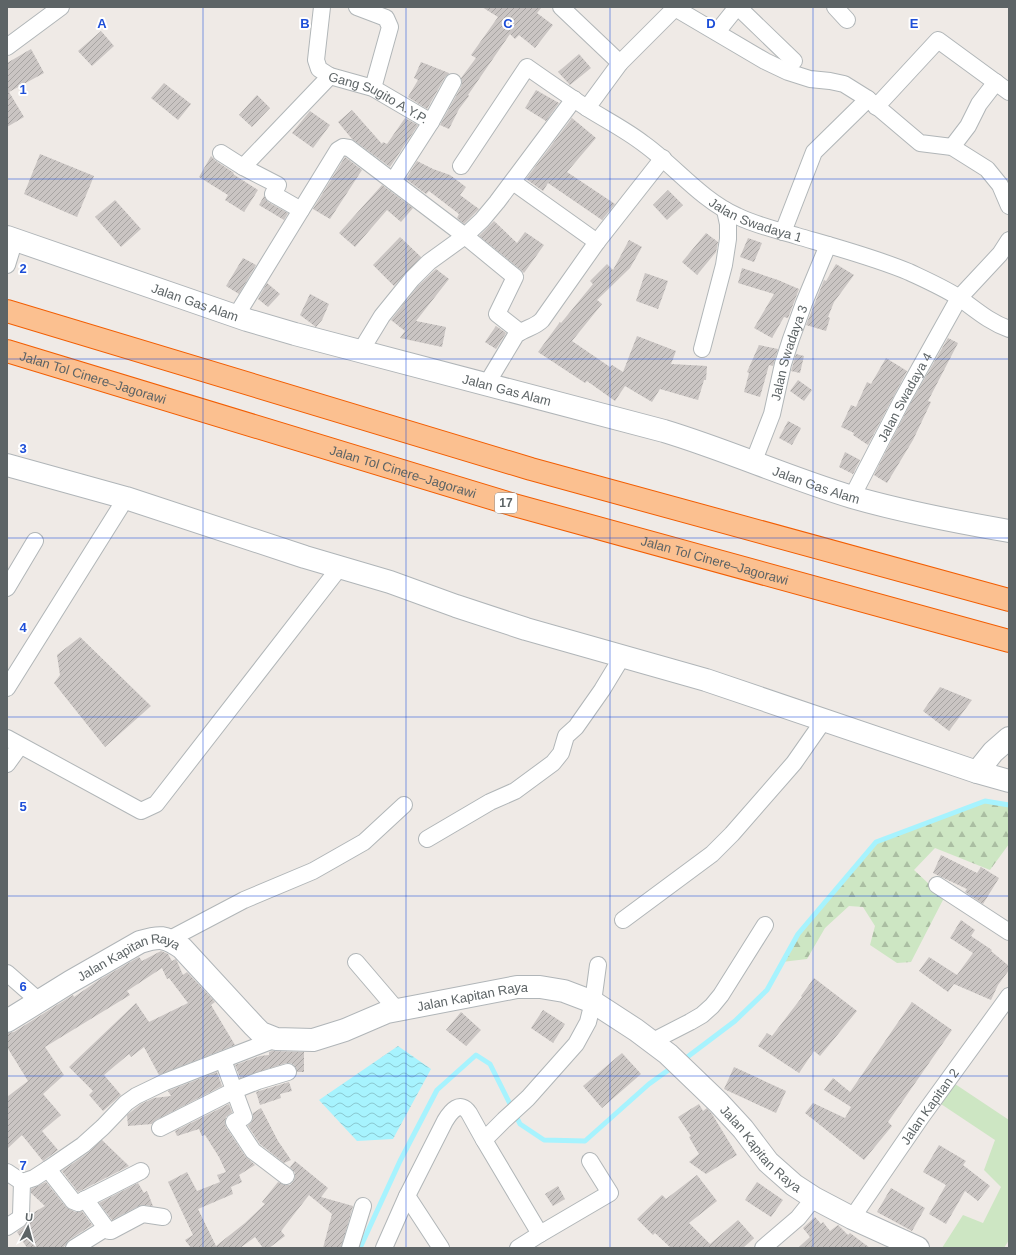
<svg xmlns="http://www.w3.org/2000/svg" width="1016" height="1255" font-family="Helvetica,sans-serif">
<style>
.grass{fill:#cde6c3}
.forest{fill:url(#forest-firs)}
.water{fill:url(#water-waves)}
.lines{fill:none;stroke-linecap:round;stroke-linejoin:round}
.stream{stroke:#a7f3fe;stroke-width:5}
.building{fill:url(#building-hatch)}
.street-casing{stroke:#b1b6b8;stroke-width:18}
.secondary-casing{stroke:#b0b5b8;stroke-width:24}
.highway-casing{stroke:#f25e03;stroke-width:24}
.street{stroke:#fff;stroke-width:16}
.secondary{stroke:#fff;stroke-width:22}
.highway{stroke:#fbc090;stroke-width:22}
.grid{fill:none;stroke:#1d4ed8;stroke-width:1;stroke-opacity:0.55}
.labels{text-anchor:middle;dominant-baseline:central;stroke-width:4;stroke-linejoin:round;paint-order:stroke}
.shield{fill:#fff;stroke:#8e9294;stroke-width:1}
.shield-label{font-size:12px;font-weight:bold;fill:#5d6466}
.street-label{font-size:13px;fill:#5d6466;stroke:#fff}
.grid-label{font-size:13px;text-anchor:middle;font-weight:bold;fill:#1d4ed8;stroke:#fff;stroke-width:4;stroke-linejoin:round;paint-order:stroke}
</style>
<defs>
<pattern id="forest-firs" width="22" height="20" patternUnits="userSpaceOnUse"><rect width="22" height="20" fill="#cde6c3"/><path d="M5 1l3.5 6h-7zM16 11l3.5 6h-7z" fill="#aabea2"/></pattern>
<pattern id="water-waves" width="16" height="10" patternUnits="userSpaceOnUse"><rect width="16" height="10" fill="#a7f3fe"/><path d="M0 5q4-4 8 0t8 0" fill="none" stroke="#8bc8d1"/></pattern>
<pattern id="building-hatch" width="6" height="6" patternUnits="userSpaceOnUse"><rect width="6" height="6" fill="#cac5c3"/><path d="M-1 1l2-2M0 6l6-6M5 7l2-2" fill="none" stroke="#a7a4a2"/></pattern>
</defs>
<rect width="100%" height="100%" fill="#efeae6"/>
<!-- grass -->
<polygon class="grass" points="955,1084 1009,1120 1009,1240 1004,1248 942,1248 963,1215 983,1223 1001,1187 984,1170 995,1140 941,1104"/>
<!-- forest -->
<polygon class="forest" points="985,801 1009,805 1009,844 990,870 935,848 914,870 944,898 911,962 897,963 870,945 875,926 863,907 849,906 825,928 807,959 782,962 798,934 876,842"/>
<!-- water -->
<polygon class="water" points="398,1046 431,1069 393,1139 357,1141 319,1100"/>
<g class="lines">
<!-- stream -->
<g class="stream">
<polyline points="682,1061 735,1021 767,990 798,934 876,842 985,801 1009,805"/>
<polyline points="360,1248 400,1161 437,1090 476,1055 490,1064 520,1124 544,1140 585,1141 649,1084 674,1066"/>
</g>
</g>
<!-- building -->
<g class="building">
<polygon points="482,7 542,7 537,13 553,25 535,48 519,35 515,39 510,34 468,95 469,96 459,109 449,129 440,125 461,87 462,82 461,78 476,58 471,55 498,17"/>
<polygon points="101,31 114,46 92,66 78,51"/>
<polygon points="31,49 44,73 9,92 24,117 7,127 7,63"/>
<polygon points="579,54 591,68 570,85 558,72"/>
<polygon points="421,62 449,73 445,77 427,109 408,97 418,80 414,78"/>
<polygon points="164,83 191,104 178,120 151,98"/>
<polygon points="536,90 559,103 546,121 525,108"/>
<polygon points="257,95 270,108 252,127 239,115"/>
<polygon points="352,110 382,144 383,142 387,144 405,118 418,125 390,167 352,139 338,122"/>
<polygon points="310,111 330,125 313,148 292,133"/>
<polygon points="572,118 596,138 567,172 615,204 602,220 548,183 543,191 526,179"/>
<polygon points="40,154 94,176 77,217 24,194"/>
<polygon points="211,156 216,161 234,173 233,174 258,190 244,212 225,200 228,195 199,177"/>
<polygon points="345,157 362,170 330,219 313,209"/>
<polygon points="417,161 433,169 450,175 466,187 460,195 479,209 464,224 457,218 459,214 429,191 426,194 406,179"/>
<polygon points="382,185 413,208 401,222 387,210 355,247 339,233"/>
<polygon points="668,190 683,205 667,220 653,205"/>
<polygon points="264,196 268,202 288,213 284,220 259,205"/>
<polygon points="115,200 141,229 121,247 95,217"/>
<polygon points="494,221 517,243 525,232 544,245 524,273 521,270 479,236"/>
<polygon points="706,233 718,242 716,252 697,275 682,262"/>
<polygon points="400,237 421,257 394,286 373,265"/>
<polygon points="748,238 762,243 754,262 740,257"/>
<polygon points="629,240 642,247 630,268 597,300 602,304 572,341 610,367 612,365 623,372 637,336 676,351 671,364 707,366 706,380 704,380 698,400 660,389 652,402 625,386 615,401 587,381 585,383 538,352 560,322 561,323 593,284 590,281 607,264 613,270"/>
<polygon points="243,258 256,265 239,294 226,286"/>
<polygon points="836,264 854,275 834,302 828,317 830,318 826,331 806,325 824,280 826,281"/>
<polygon points="742,268 778,280 799,289 788,318 784,317 772,338 754,328 774,294 738,283"/>
<polygon points="436,269 449,279 416,321 446,327 442,347 400,338 405,331 391,320 419,285"/>
<polygon points="645,273 668,281 658,309 636,301"/>
<polygon points="267,283 280,294 268,307 258,299"/>
<polygon points="310,294 329,304 322,320 316,327 300,315"/>
<polygon points="496,326 506,333 496,349 485,342"/>
<polygon points="948,338 958,343 928,401 931,402 913,440 887,483 874,475 910,404"/>
<polygon points="759,345 778,349 773,366 769,365 760,397 744,392 749,373 747,372"/>
<polygon points="796,354 804,356 800,373 791,371"/>
<polygon points="886,358 907,371 868,445 853,435 854,433 841,427 851,405 856,407 867,382 871,384"/>
<polygon points="798,380 812,390 804,401 790,391"/>
<polygon points="788,421 801,428 792,445 779,438"/>
<polygon points="845,452 860,460 853,474 839,467"/>
<polygon points="80,637 151,706 105,747 54,683 60,675 57,655"/>
<polygon points="940,687 972,700 949,731 923,711"/>
<polygon points="941,855 977,873 981,867 999,878 983,904 965,892 967,889 933,873"/>
<polygon points="961,920 975,930 971,936 992,950 991,951 1009,966 1009,970 998,985 991,1000 954,984 948,992 919,971 929,957 957,975 973,953 950,938"/>
<polygon points="161,951 168,954 172,961 176,959 183,975 187,972 215,1002 211,1005 235,1045 159,1075 144,1047 131,1057 129,1054 104,1075 121,1095 103,1111 89,1095 93,1091 69,1067 136,1003 149,1022 188,1003 169,978 167,979 162,968 127,991 130,995 45,1047 64,1075 43,1094 61,1115 42,1131 58,1150 43,1161 22,1135 7,1149 7,1097 28,1081 7,1047 7,1033 14,1032 73,995 74,997 99,980 139,957 142,961"/>
<polygon points="814,978 857,1011 820,1056 814,1051 799,1073 758,1046 767,1033 772,1036 802,997 801,996"/>
<polygon points="912,1002 952,1030 888,1122 892,1126 864,1160 805,1113 813,1103 845,1118 851,1107 824,1090 833,1078 850,1092"/>
<polygon points="543,1010 565,1024 553,1043 531,1028"/>
<polygon points="461,1012 481,1030 466,1046 446,1030"/>
<polygon points="272,1051 304,1052 304,1072 297,1072 294,1065 291,1063 286,1063 240,1078 235,1065 260,1056 269,1055 269,1052"/>
<polygon points="622,1053 641,1074 602,1108 583,1086"/>
<polygon points="734,1067 786,1091 776,1113 724,1089"/>
<polygon points="217,1072 222,1086 156,1120 152,1124 128,1126 127,1115 141,1104 154,1098 171,1096 168,1091"/>
<polygon points="289,1082 292,1091 280,1094 281,1098 260,1105 256,1092"/>
<polygon points="229,1104 232,1112 226,1117 225,1122 226,1127 245,1156 255,1165 239,1175 242,1182 231,1187 233,1194 198,1209 216,1246 245,1223 265,1204 262,1202 278,1182 285,1185 290,1185 293,1182 295,1178 295,1173 290,1167 295,1161 328,1188 321,1197 353,1206 341,1248 323,1248 332,1214 309,1195 281,1231 285,1236 269,1248 263,1248 255,1237 240,1248 191,1248 185,1240 193,1235 168,1182 187,1172 197,1191 220,1182 217,1175 226,1172 219,1157 205,1135 202,1136 199,1129 177,1136 175,1131"/>
<polygon points="699,1104 703,1111 707,1108 712,1114 737,1155 706,1174 689,1162 699,1154 689,1137 691,1136 678,1117"/>
<polygon points="261,1108 278,1141 291,1160 284,1163 260,1144 248,1126 251,1123 253,1119 253,1113"/>
<polygon points="102,1140 129,1166 78,1192 62,1171 88,1153"/>
<polygon points="939,1145 966,1161 963,1165 990,1186 978,1201 965,1191 946,1224 929,1214 946,1185 923,1172"/>
<polygon points="697,1175 717,1201 689,1223 710,1244 738,1220 754,1238 743,1248 671,1248 655,1233 653,1235 637,1219 662,1195 666,1199"/>
<polygon points="46,1182 66,1207 75,1212 82,1211 92,1225 69,1240 65,1246 62,1248 27,1248 17,1232 27,1224 31,1214 45,1206 31,1193 31,1189"/>
<polygon points="757,1182 783,1200 771,1217 745,1200"/>
<polygon points="138,1183 144,1193 147,1191 153,1206 144,1205 139,1206 112,1220 99,1203"/>
<polygon points="558,1186 565,1199 553,1206 545,1194"/>
<polygon points="891,1188 925,1208 912,1231 877,1212"/>
<polygon points="815,1217 821,1224 823,1222 830,1231 838,1225 848,1235 850,1233 870,1248 798,1248 810,1237 803,1228"/>
</g>
<g class="lines">
<defs>
<g id="street">
<path id="s1" d="M322,7L316,60L319,69L330,76L373,88L431,122L393,181"/>
<polyline points="357,7 386,18 390,27 373,88"/>
<polyline points="561,7 620,63"/>
<polyline points="738,7 794,61"/>
<polyline points="835,7 847,20"/>
<polyline points="675,8 765,61 788,72 810,79 830,81 844,84 868,99 920,143 952,147 987,169 1000,185 1009,206"/>
<polyline points="717,32 737,7"/>
<polyline points="7,47 61,7"/>
<polyline points="876,107 938,40 1009,92"/>
<polyline points="587,108 620,63 676,7"/>
<polyline points="431,122 453,82"/>
<polyline points="952,147 968,126 979,104 996,82"/>
<polyline points="221,153 243,167 278,185 273,194 301,210"/>
<path id="s2" d="M461,166L527,67C547,81 567,95 587,108C606,120 626,130 644,144C676,167 700,199 737,216C755,225 777,230 797,236C835,247 873,257 909,272C926,280 942,287 958,297C975,309 989,322 1009,329"/>
<polyline points="243,167 330,76"/>
<polyline points="513,182 597,242"/>
<polyline points="783,232 814,152 868,99"/>
<polyline points="7,265 15,239"/>
<polyline points="236,316 338,150 343,147 349,148 465,236 515,277 497,314 520,332"/>
<polyline points="702,349 724,265 728,239 728,224 725,210"/>
<polyline points="360,352 382,316 412,279 429,262 465,236 482,220 497,202 574,99"/>
<path d="M486,385L516,335C525,328 534,328 542,320L597,242L663,158"/>
<path id="s3" d="M753,463L772,414L783,364L791,339L804,303L828,245"/>
<path id="s4" d="M852,497L902,400L959,298L1000,254L1009,240"/>
<polyline points="7,588 35,541"/>
<polyline points="7,688 126,498"/>
<polyline points="7,738 141,811 156,804 340,567"/>
<polyline points="7,764 20,746"/>
<polyline points="427,839 490,802 515,791 553,763 561,753 566,736 576,727 602,690 622,657"/>
<polyline points="937,885 1009,932"/>
<polyline points="623,920 712,854 732,834 794,763 824,720"/>
<polyline points="170,939 244,900 313,871 364,842 404,805"/>
<polyline points="356,962 397,1010"/>
<polyline points="7,973 39,1001"/>
<polyline points="651,1042 690,1022 702,1015 712,1006 721,995 765,925"/>
<polyline points="223,1060 244,1117 234,1122 253,1151 286,1176"/>
<polyline points="160,1128 235,1090 258,1081 288,1072"/>
<polyline points="484,1140 504,1120 528,1098 576,1044 588,1022 593,1002 598,965"/>
<polyline points="48,1169 73,1201 78,1203 141,1171"/>
<polyline points="7,1172 22,1182 34,1178 48,1169 83,1145 103,1127 126,1103 136,1096 165,1082 276,1039"/>
<polyline points="407,1196 441,1248"/>
<polyline points="85,1199 106,1228"/>
<path id="s5" d="M852,1218L922,1116L1009,996"/>
<polyline points="7,1227 19,1219 21,1215 22,1182"/>
<polyline points="74,1248 106,1228 109,1231 111,1231 143,1214 163,1217"/>
<polyline points="350,1248 363,1206"/>
<path d="M384,1248L407,1196L445,1121C451,1111 460,1100 469,1113L484,1140L540,1234L610,1193L590,1161"/>
<polyline points="518,1248 540,1234"/>
<polyline points="763,1248 798,1218 814,1198"/>
</g>
<g id="secondary">
<path id="s6" d="M7,237L247,320L295,334L664,431C727,450 789,478 852,497C904,512 957,522 1009,531"/>
<polyline points="7,465 126,498 305,557 390,582 456,606 526,629 706,680 977,772 1009,781"/>
<polyline points="977,772 993,752 1009,738"/>
<path id="s7" d="M7,1021L70,982L140,942C160,936 165,936 182,948L254,1026L261,1033L276,1039L313,1040L345,1030L387,1012L517,987H540L564,991L593,1002L636,1030L668,1054L719,1103L743,1129L768,1162L794,1185L814,1198L852,1218L918,1248"/>
</g>
<g id="highway">
<polyline points="7,311 531,469 1009,600"/>
<path id="s8" d="M7,351L514,505L1009,641"/>
</g>
</defs>
<!-- street casing -->
<use href="#street" class="street-casing"/>
<!-- secondary casing -->
<use href="#secondary" class="secondary-casing"/>
<!-- highway casing -->
<use href="#highway" class="highway-casing"/>
<!-- street -->
<use href="#street" class="street"/>
<!-- secondary -->
<use href="#secondary" class="secondary"/>
<!-- highway -->
<use href="#highway" class="highway"/>
</g>
<!-- grid -->
<path class="grid" d="M203,7V1248M406,7V1248M610,7V1248M813,7V1248M7,179H1009M7,359H1009M7,538H1009M7,717H1009M7,896H1009M7,1076H1009"/>
<g class="labels">
<!-- shield labels -->
<rect class="shield" x="495" y="493" width="22" height="20" rx="3"/>
<g class="shield-label">
<text x="506" y="503">17</text>
</g>
<!-- street labels -->
<g class="street-label">
<text stroke="none"><textPath href="#s1" startOffset="129">Gang Sugito A.Y.P.</textPath></text>
<text stroke="none"><textPath href="#s2" startOffset="396">Jalan Swadaya 1</textPath></text>
<text stroke="none"><textPath href="#s6" startOffset="199">Jalan Gas Alam</textPath></text>
<text stroke="none"><textPath href="#s3" startOffset="116">Jalan Swadaya 3</textPath></text>
<text stroke="none"><textPath href="#s8" startOffset="90">Jalan Tol Cinere–Jagorawi</textPath></text>
<text stroke="none"><textPath href="#s6" startOffset="523">Jalan Gas Alam</textPath></text>
<text stroke="none"><textPath href="#s4" startOffset="113">Jalan Swadaya 4</textPath></text>
<text stroke="none"><textPath href="#s8" startOffset="414">Jalan Tol Cinere–Jagorawi</textPath></text>
<text stroke="none"><textPath href="#s6" startOffset="847">Jalan Gas Alam</textPath></text>
<text stroke="none"><textPath href="#s8" startOffset="738">Jalan Tol Cinere–Jagorawi</textPath></text>
<text stroke="none"><textPath href="#s7" startOffset="140">Jalan Kapitan Raya</textPath></text>
<text stroke="none"><textPath href="#s7" startOffset="535">Jalan Kapitan Raya</textPath></text>
<text stroke="none"><textPath href="#s5" startOffset="136">Jalan Kapitan 2</textPath></text>
<text stroke="none"><textPath href="#s7" startOffset="883">Jalan Kapitan Raya</textPath></text>
</g>
</g>
<g class="grid-label">
<text x="102" y="28">A</text>
<text x="305" y="28">B</text>
<text x="508" y="28">C</text>
<text x="711" y="28">D</text>
<text x="914" y="28">E</text>
<text x="23" y="94">1</text>
<text x="23" y="273">2</text>
<text x="23" y="453">3</text>
<text x="23" y="632">4</text>
<text x="23" y="811">5</text>
<text x="23" y="991">6</text>
<text x="23" y="1170">7</text>
</g>
<!-- border -->
<rect width="1016" height="1255" fill="none" stroke="#5d6466" stroke-width="16"/>
<!-- north arrow -->
<g transform="translate(28 1227) rotate(6)" stroke="#ffffff" stroke-width="3" paint-order="stroke">
<path d="M0-3L7 15L0 10L-7 15Z" fill="#5d6466"/>
<text y="-6" font-size="11" font-weight="bold" text-anchor="middle" fill="#5d6466">U</text>
</g>
</svg>
